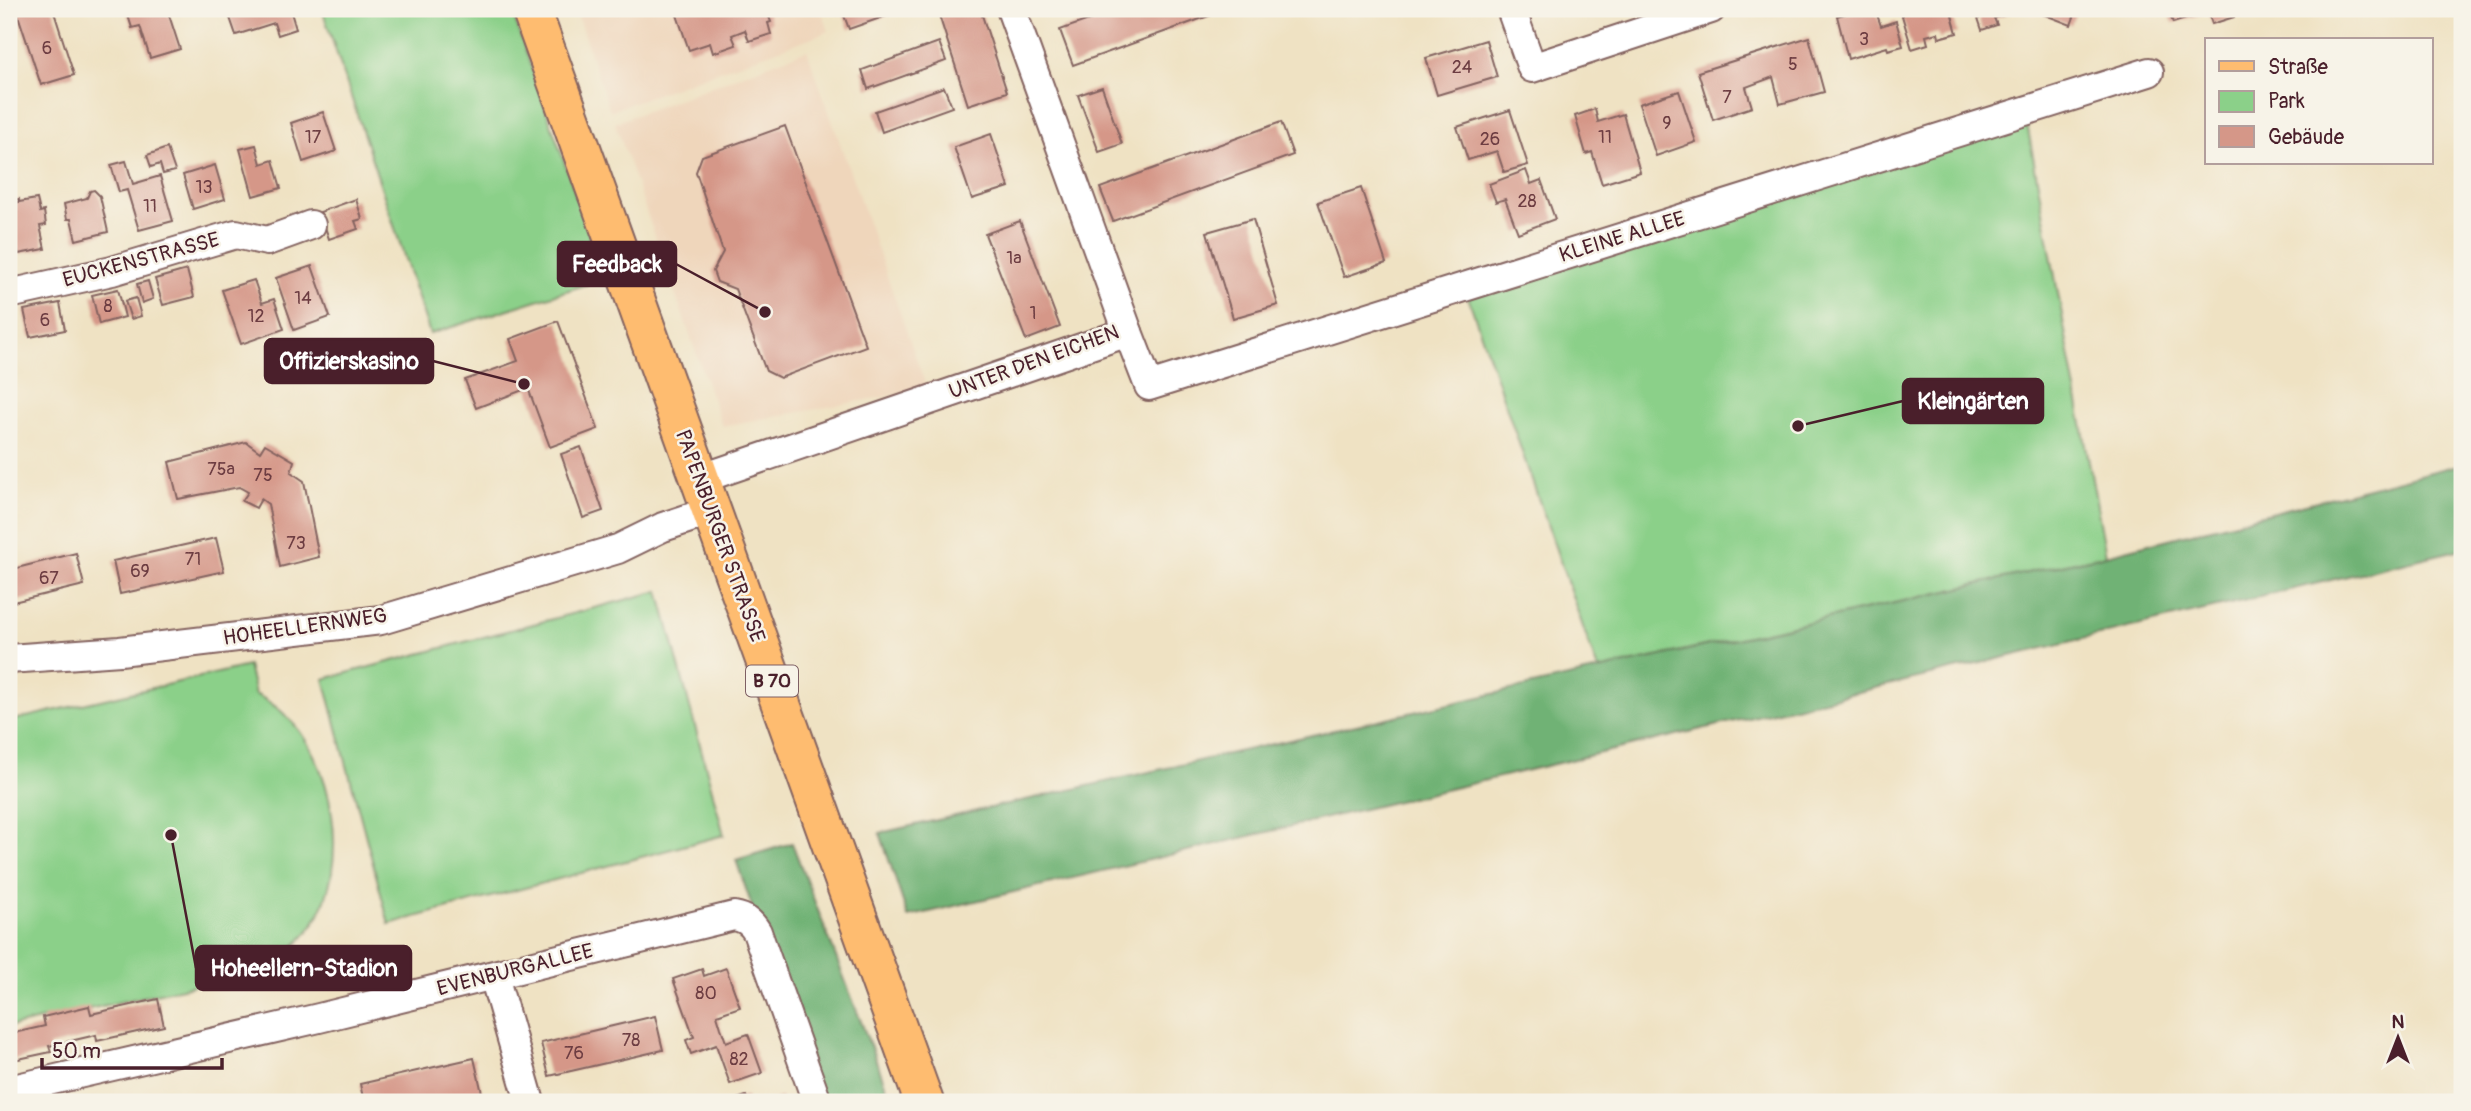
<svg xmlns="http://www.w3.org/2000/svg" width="2471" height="1111" font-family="Pangolin,sans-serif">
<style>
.built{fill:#efd6bb}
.green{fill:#8bd089;stroke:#6a785a;stroke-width:2}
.forest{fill:#70b275;stroke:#5d6850;stroke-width:2}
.building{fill:#d59788}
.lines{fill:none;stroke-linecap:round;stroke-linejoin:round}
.minor-casing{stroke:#846360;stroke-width:32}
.primary-casing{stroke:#846360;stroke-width:42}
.minor{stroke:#fff;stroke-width:28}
.primary{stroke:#febc70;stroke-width:38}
.labels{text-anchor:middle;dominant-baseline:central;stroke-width:5;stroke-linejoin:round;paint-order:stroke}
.number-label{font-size:18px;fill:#6d3d42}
.shield{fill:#f7f3e8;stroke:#7e5f64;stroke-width:2}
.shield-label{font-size:19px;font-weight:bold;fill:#4a1f2b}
.street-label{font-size:21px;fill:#4a1f2b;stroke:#f7f3e8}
.leader{fill:none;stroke:#4a1f2b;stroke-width:2.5}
.callout-dot{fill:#4a1f2b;stroke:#f7f3e8;stroke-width:2.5}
.callout{fill:#4a1f2b;stroke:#4a1f2b;stroke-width:2.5}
.callout-label{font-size:23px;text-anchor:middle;font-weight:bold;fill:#fff}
</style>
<rect width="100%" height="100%" fill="#f7f3e8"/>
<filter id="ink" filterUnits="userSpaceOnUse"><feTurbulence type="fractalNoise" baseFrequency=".0143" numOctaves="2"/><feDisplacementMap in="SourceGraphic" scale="14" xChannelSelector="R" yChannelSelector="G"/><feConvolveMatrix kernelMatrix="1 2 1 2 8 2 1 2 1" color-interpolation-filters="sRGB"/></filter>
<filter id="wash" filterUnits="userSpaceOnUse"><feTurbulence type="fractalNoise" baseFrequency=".00686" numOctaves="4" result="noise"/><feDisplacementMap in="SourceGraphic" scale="28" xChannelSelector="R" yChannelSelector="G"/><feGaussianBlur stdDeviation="1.57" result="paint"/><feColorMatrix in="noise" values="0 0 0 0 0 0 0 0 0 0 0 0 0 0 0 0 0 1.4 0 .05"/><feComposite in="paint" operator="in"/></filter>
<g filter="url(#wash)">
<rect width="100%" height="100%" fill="#efe2c3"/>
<!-- built -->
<g class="built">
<polygon points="575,9 821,9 829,31 610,111"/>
<polygon points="807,50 927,389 722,426 615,123"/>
</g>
<!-- green -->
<g class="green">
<polygon points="322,9 511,9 589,233 591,283 430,334"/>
<polygon points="2027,124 2106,555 1598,670 1468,297"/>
<polygon points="659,591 724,835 389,924 324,679"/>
<path d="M248,666L255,694C265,699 274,705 282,712C335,758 352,867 312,926C296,950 274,961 249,973L9,1027V721Z"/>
</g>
<!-- forest -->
<g class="forest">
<polygon points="2462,464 2462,549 908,917 880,833 2106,555"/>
<polygon points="792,843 892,1102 819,1102 736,860"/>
</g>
<g id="blocks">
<!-- building -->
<g class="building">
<polygon points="16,9 53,9 74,75 41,85"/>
<polygon points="126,9 167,9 180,49 150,58 140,26 132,28"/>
<polygon points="227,9 290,9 296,29 278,35 274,23 236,35"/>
<polygon points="675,9 766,9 771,22 768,23 771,34 749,41 745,30 732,35 736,45 713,53 710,43 689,50"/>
<polygon points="847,9 906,9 849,29 842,10"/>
<polygon points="937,9 980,9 1007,92 968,105"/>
<polygon points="1120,9 1228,9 1073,65 1060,30"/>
<polygon points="1861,9 1875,9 1881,26 1896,21 1903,46 1888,50 1887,47 1848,59 1837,16"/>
<polygon points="1900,9 1964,9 1965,11 1952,15 1957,33 1939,38 1938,33 1926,36 1928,44 1912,49"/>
<polygon points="1975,9 2023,9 1994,18 1997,25 1982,30"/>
<polygon points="2030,9 2077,9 2071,25"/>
<polygon points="2168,9 2232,9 2234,17 2212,24 2208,12 2173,23"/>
<polygon points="1809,37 1824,92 1780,104 1773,77 1746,87 1752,107 1713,120 1698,72"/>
<polygon points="1486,40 1497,77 1437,95 1426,58"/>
<polygon points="939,42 946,61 868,89 862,70"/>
<polygon points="944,87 952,107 882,132 875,111"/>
<polygon points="1102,87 1122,144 1099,152 1078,95"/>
<polygon points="1679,91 1696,142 1656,156 1639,104"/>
<polygon points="1595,109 1598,122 1623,114 1640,172 1602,184 1592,152 1586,154 1575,116"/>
<polygon points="1510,110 1528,165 1504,172 1497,151 1468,160 1457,127"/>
<polygon points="323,112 336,151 303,162 291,123"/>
<polygon points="1281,122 1293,155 1113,221 1100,188"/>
<polygon points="785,126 866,346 780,378 766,371 735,289 717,282 713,271 723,252 696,172 702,156"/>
<polygon points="991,134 1009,187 972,199 954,147"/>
<polygon points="256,145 261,164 273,160 281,188 253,196 240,149"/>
<polygon points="167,148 175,171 163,174 160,164 151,167 147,155"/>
<polygon points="126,161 133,184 160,176 173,221 139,230 127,190 119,192 111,165"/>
<polygon points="215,165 225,199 193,209 183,175"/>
<polygon points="1526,170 1531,184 1541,180 1555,219 1518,233 1505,199 1496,202 1489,184"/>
<polygon points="1361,188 1386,263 1344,277 1318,202"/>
<polygon points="94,190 100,196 108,232 76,240 71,219 67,219 64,204 87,198 90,191"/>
<polygon points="19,199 19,202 37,199 40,212 44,211 46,225 40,226 45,249 18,254 11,220 9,220 9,201"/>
<polygon points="356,199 362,219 355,221 358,229 329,239 320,212"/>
<polygon points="1253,219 1278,305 1233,318 1207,232"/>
<polygon points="1020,221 1060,327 1026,340 985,234"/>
<polygon points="312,266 330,317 294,330 276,278"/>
<polygon points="187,270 194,297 163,305 155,279"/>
<polygon points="254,280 262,303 274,299 284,329 241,344 222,290"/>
<polygon points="148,281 153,299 142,303 137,284"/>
<polygon points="118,289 125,317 99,324 92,295"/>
<polygon points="136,298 141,316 131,319 125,301"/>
<polygon points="60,303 65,330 30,337 24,310"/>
<polygon points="558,321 598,429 550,447 528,388 476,408 465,380 518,361 510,339"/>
<polygon points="246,442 260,452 265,444 294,461 291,472 304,481 319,557 280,567 268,504 261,499 256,508 242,501 248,492 239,487 178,499 169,462"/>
<polygon points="581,447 603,511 583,518 561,454"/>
<polygon points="216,538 224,571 120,594 113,561"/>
<polygon points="76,553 84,585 9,603 9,570"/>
<polygon points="726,968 740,1007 717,1015 721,1028 726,1042 748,1034 762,1073 730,1084 716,1045 691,1054 686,1040 694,1037 673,979 702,969 704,976"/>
<polygon points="158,999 164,1026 97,1041 96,1035 49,1046 51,1052 9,1061 9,1034 45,1026 43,1017 89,1006 91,1014"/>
<polygon points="655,1016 663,1050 549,1076 541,1043"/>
<polygon points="474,1058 482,1093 441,1102 364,1102 360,1084"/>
<polygon points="746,1096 748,1102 728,1102"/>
<polygon points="781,1097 783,1102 766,1102"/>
</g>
</g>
</g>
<g filter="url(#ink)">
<use href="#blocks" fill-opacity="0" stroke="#846360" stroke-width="2"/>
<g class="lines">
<defs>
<g id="minor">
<polyline points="1511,9 1532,68 1711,9"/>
<polyline points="9,294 112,271 236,234 267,241 311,225"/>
<polyline points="1128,332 1149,386 2149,72"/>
<polyline points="700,479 1128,332 1011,9"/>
<polyline points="9,659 120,651 381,620 618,549 663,527 711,511"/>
<polyline points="494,976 530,1102"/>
<path d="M9,1090L319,1018L734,916C745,918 751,922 757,932L817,1102"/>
</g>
<polyline id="primary" points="531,9 924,1102"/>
</defs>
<!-- minor casing -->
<use href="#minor" class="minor-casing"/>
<!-- primary casing -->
<use href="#primary" class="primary-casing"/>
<!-- minor -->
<use href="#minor" class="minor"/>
<!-- primary -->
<use href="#primary" class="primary"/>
</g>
</g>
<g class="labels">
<!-- number labels -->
<g class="number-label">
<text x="1864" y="39">3</text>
<text x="47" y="48">6</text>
<text x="1793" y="64">5</text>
<text x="1462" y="67">24</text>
<text x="1727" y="97">7</text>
<text x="1667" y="123">9</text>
<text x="313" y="137">17</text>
<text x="1605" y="137">11</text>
<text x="1490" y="139">26</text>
<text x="204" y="187">13</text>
<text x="1527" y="201">28</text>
<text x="150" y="206">11</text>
<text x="1014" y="258">1a</text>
<text x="303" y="298">14</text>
<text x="108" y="306">8</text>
<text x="1033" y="313">1</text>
<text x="256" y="316">12</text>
<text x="45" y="320">6</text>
<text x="221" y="469">75a</text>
<text x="263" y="475">75</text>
<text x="296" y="543">73</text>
<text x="193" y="559">71</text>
<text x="140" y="571">69</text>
<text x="49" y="578">67</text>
<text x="706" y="993">80</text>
<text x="631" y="1040">78</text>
<text x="574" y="1053">76</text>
<text x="739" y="1059">82</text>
</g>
<!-- shield labels -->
<rect class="shield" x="746" y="665.5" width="52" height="31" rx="5"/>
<g class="shield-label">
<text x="772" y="681">B 70</text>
</g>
<!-- street labels -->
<g class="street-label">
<text transform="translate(1622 237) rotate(-17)">KLEINE ALLEE</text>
<text transform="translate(141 260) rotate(-15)">EUCKENSTRASSE</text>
<text transform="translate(1034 362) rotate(-20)">UNTER DEN EICHEN</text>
<text transform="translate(720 536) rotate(70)">PAPENBURGER STRASSE</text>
<text transform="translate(305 627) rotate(-8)">HOHEELLERNWEG</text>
<text transform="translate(515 970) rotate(-14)">EVENBURGALLEE</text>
</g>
</g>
<!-- callouts -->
<path class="leader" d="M765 312L676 264M524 384L433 361M1798 426L1903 401M171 835L196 968"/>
<g class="callout-dot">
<circle cx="765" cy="312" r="7"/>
<circle cx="524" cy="384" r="7"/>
<circle cx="1798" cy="426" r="7"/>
<circle cx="171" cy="835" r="7"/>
</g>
<g class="callout">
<rect x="558" y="242" width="118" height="44" rx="7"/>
<rect x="265" y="339" width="168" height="44" rx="7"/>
<rect x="1903" y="379" width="140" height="44" rx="7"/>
<rect x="196" y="946" width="215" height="44" rx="7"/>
</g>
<g class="callout-label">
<text x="617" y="272">Feedback</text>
<text x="349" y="369">Offizierskasino</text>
<text x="1973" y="409">Kleingärten</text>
<text x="304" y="976">Hoheellern-Stadion</text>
</g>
<!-- margin -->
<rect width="2471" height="1111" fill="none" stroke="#f7f3e8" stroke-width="35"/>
<!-- legend -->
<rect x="2205" y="38" width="228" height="126" fill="#f7f3e8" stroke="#b29e9c" stroke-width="2"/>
<rect x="2219" y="61" width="35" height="10" fill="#febc70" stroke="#b29e9c" stroke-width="2"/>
<text x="2268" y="74" font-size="21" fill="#4a1f2b">Straße</text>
<rect x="2219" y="91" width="35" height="21" fill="#8bd089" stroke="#b29e9c" stroke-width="2"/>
<text x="2268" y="108" font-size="21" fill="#4a1f2b">Park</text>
<rect x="2219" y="126" width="35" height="21" fill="#d59788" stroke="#b29e9c" stroke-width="2"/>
<text x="2268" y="144" font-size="21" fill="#4a1f2b">Gebäude</text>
<!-- north arrow -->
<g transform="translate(2398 1038)" stroke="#f7f3e8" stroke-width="5" paint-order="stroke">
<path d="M0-5L12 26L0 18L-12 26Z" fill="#4a1f2b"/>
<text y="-10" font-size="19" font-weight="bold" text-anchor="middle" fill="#4a1f2b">N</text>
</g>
<!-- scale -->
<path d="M42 1058v10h180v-10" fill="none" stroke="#4a1f2b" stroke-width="3.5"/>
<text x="52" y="1058" font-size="21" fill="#4a1f2b" stroke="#f7f3e8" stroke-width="5" paint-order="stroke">50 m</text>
</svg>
